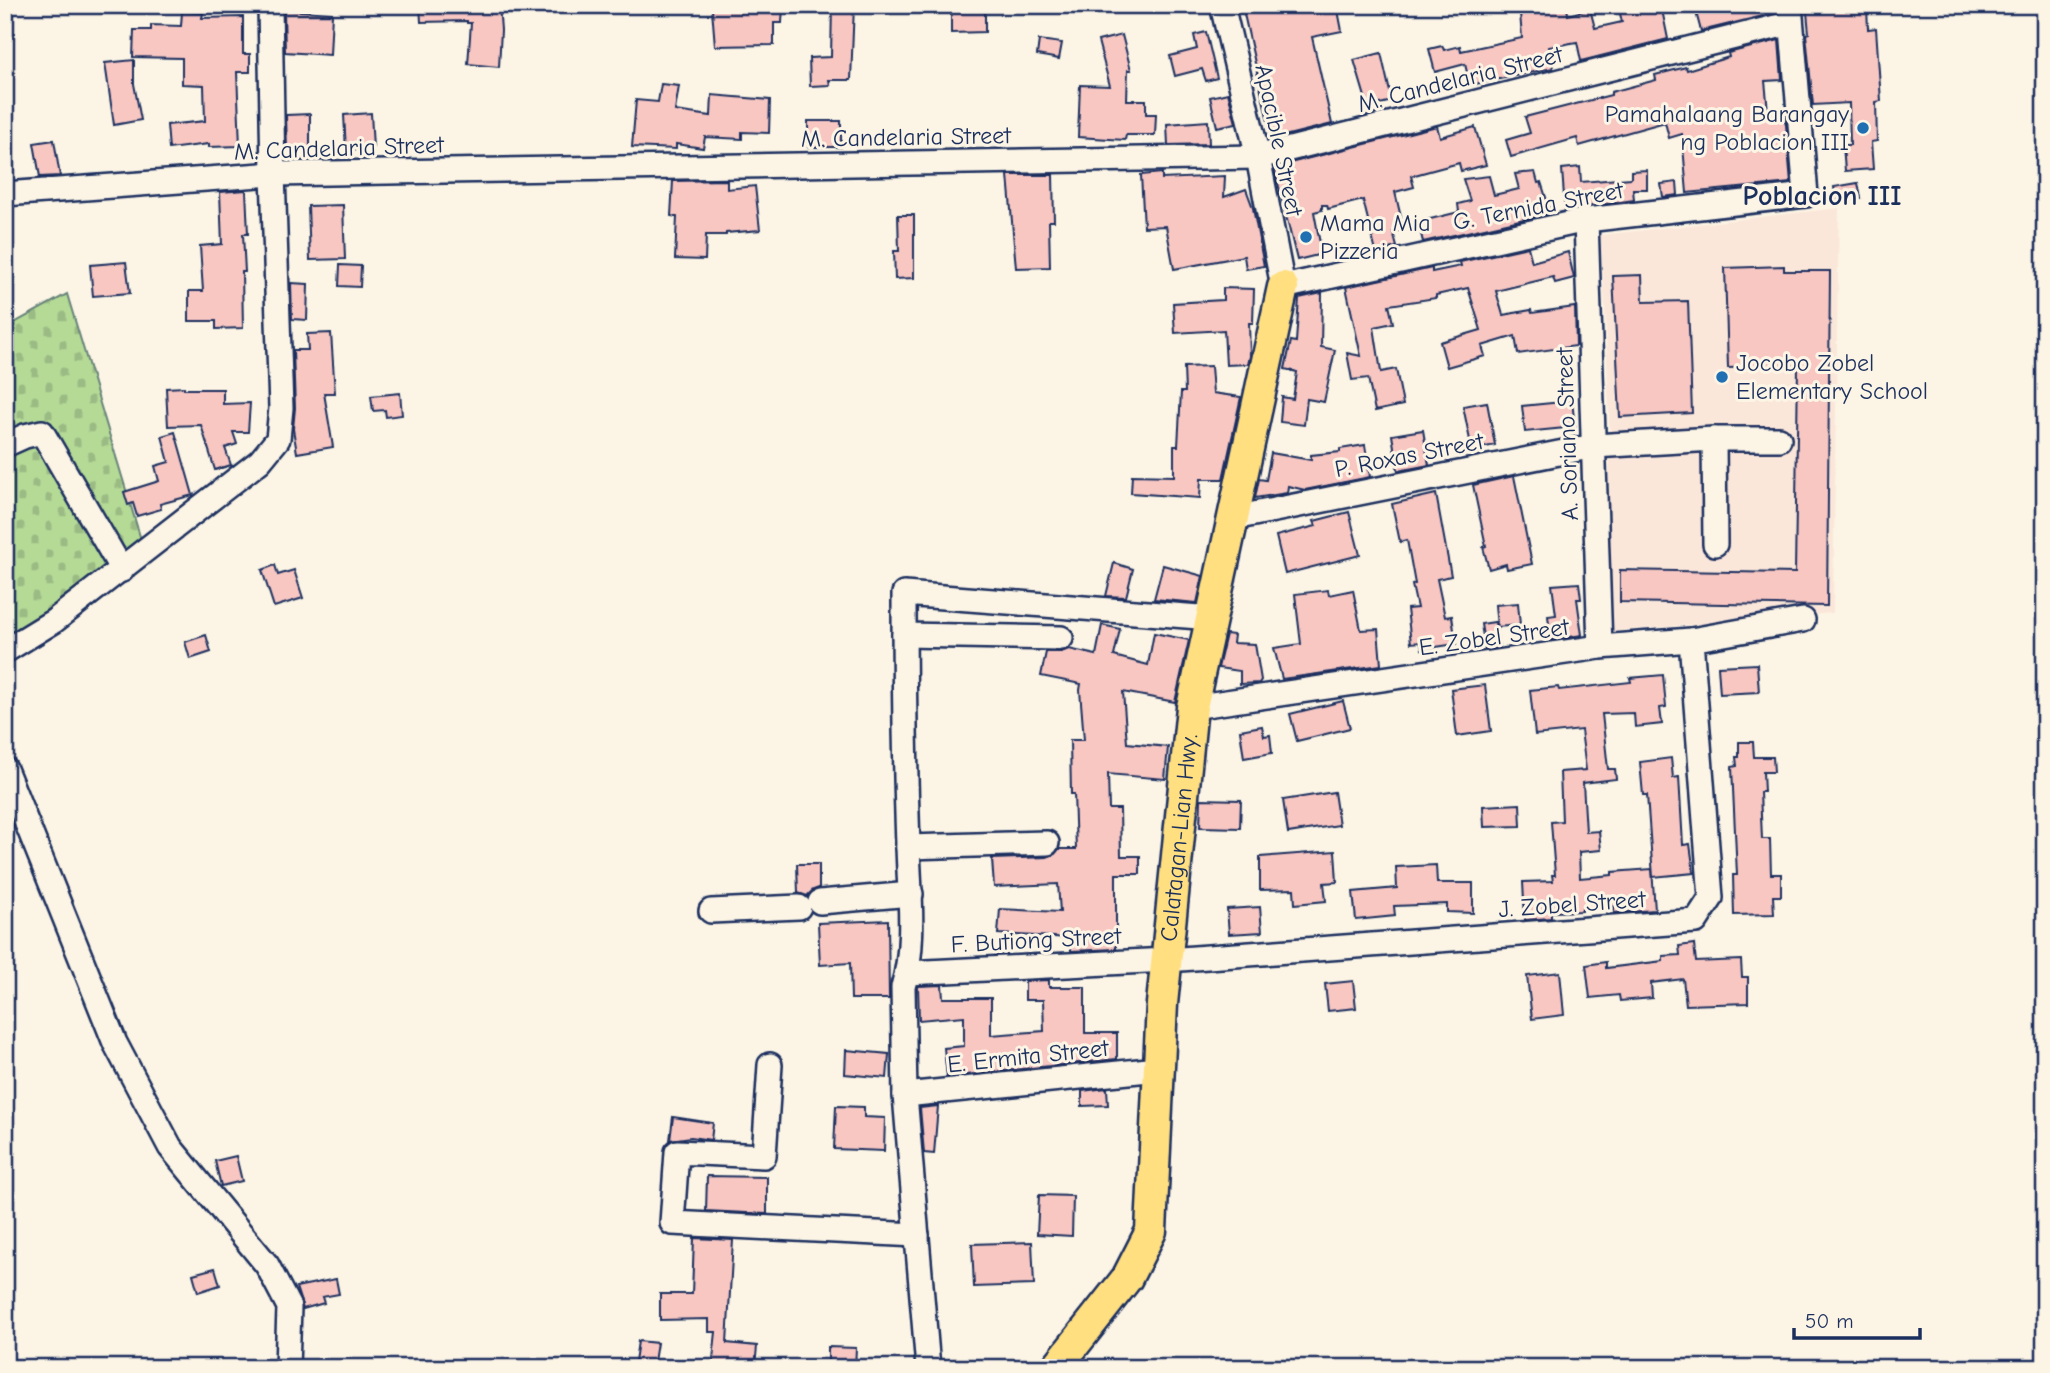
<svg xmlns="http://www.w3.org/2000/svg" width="2050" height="1373" font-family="'Comic Neue',sans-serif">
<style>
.built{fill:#fbe7da}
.cemetery{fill:url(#cemetery-stones);stroke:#68847a;stroke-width:2}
.building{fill:#f8c7c2;stroke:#1b2f5e;stroke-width:2}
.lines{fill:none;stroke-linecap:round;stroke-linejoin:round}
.minor-casing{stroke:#1b2f5e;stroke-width:28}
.major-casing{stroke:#1b2f5e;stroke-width:35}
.minor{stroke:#fcf5e5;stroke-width:23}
.major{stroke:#ffdf80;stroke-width:30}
.poi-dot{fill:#1f6fb2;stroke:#fcf5e5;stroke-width:2.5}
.labels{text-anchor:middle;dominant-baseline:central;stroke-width:6;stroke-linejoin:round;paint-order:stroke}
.street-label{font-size:24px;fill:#1b2f5e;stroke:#fcf5e5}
.poi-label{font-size:24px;fill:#1b2f5e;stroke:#fcf5e5;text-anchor:start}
.quarter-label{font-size:28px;font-weight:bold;fill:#1b2f5e;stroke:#fcf5e5}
</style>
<defs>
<pattern id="cemetery-stones" width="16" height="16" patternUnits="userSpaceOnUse" patternTransform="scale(1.75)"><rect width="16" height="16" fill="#b5da96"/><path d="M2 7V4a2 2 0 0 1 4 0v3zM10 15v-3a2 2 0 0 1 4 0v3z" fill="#9bbb84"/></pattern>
</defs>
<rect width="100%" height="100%" fill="#fcf5e5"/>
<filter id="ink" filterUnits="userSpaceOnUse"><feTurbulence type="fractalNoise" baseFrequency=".0143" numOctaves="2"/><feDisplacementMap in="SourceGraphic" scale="14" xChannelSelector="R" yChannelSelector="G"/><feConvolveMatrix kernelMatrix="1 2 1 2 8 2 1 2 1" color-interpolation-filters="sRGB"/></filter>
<g filter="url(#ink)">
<!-- built -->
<polygon class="built" points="1839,208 1833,613 1606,632 1610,445 1605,308 1600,235"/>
<!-- cemetery -->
<polygon class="cemetery" points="67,294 142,543 53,609 5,636 5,328"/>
<!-- building -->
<g class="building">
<polygon points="420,5 499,5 501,30 499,67 468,64 471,23 467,23 467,21 421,22"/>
<polygon points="760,5 783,5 782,23 774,23 774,45 715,46 712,9"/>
<polygon points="832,5 854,5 851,80 829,80 830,85 810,86 809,58 831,57"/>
<polygon points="951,5 985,5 985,32 951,33"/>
<polygon points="1242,5 1337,5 1342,31 1312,37 1332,124 1272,139"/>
<polygon points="1539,5 1567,5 1568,15 1590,9 1595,28 1622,22 1618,5 1661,5 1668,39 1581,61 1577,42 1549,47 1553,68 1470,85 1465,64 1435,72 1429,49 1442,46 1444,50 1460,46 1461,51 1522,38 1520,13 1540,11"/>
<polygon points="1694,5 1773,5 1775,13 1701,31"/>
<polygon points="1867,8 1868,29 1876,28 1881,101 1876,102 1877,141 1871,142 1873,169 1845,171 1843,145 1850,145 1849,103 1813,105 1806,34 1809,33 1807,12"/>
<polygon points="284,10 332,13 330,55 285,52"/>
<polygon points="182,12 203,13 202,18 243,17 243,54 250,54 250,72 237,72 240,146 209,147 209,144 169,149 167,125 205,121 204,85 182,84 182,58 133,57 134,30 151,30 151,25 181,26"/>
<polygon points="1206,32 1217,78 1206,81 1202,69 1175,76 1170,56 1197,49 1194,35"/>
<polygon points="1122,35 1131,70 1128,70 1127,100 1146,100 1146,114 1156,114 1155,135 1126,135 1125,140 1078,137 1080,85 1110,86 1098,41"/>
<polygon points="1039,40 1062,43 1059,59 1037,55"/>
<polygon points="1779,40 1782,80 1765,81 1768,111 1781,108 1786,125 1791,183 1687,193 1682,134 1669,138 1665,122 1579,146 1577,138 1511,157 1506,140 1530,133 1525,117 1611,95 1611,92 1656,80 1655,75 1686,67 1687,70 1729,57 1728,53"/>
<polygon points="1381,53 1392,101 1368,107 1354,60"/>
<polygon points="134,60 134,84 141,120 114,125 105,63"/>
<polygon points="661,84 679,86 675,111 711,116 712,95 770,100 769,133 742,132 742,139 705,137 703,148 676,144 676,149 632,147 636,100 658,102"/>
<polygon points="1228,93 1236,123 1217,127 1210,97"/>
<polygon points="371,113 373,148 346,150 344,115"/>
<polygon points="310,114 310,149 287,150 286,115"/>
<rect x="808" y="121" width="33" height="26"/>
<polygon points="1208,121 1209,144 1168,145 1167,124"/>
<polygon points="1437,126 1440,137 1475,127 1486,165 1461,171 1459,163 1411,176 1414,187 1395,192 1404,230 1393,232 1397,247 1376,252 1363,200 1328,209 1327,205 1322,205 1322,210 1314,212 1322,254 1297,260 1274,167"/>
<polygon points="54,140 60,176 40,177 34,143"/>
<polygon points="1580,167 1581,182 1631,178 1631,171 1647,170 1647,189 1633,189 1634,200 1565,210 1562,169"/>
<polygon points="1535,172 1538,183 1541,182 1551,213 1423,242 1418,222 1459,212 1458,204 1470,201 1463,179 1489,176 1494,195 1519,189 1515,174"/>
<polygon points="1162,173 1162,179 1225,176 1224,197 1246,189 1253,208 1264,266 1246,269 1244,256 1174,269 1166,226 1144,227 1141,175"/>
<polygon points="1008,175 1053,175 1054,221 1049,221 1050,267 1016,268"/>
<polygon points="727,180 727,189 755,186 760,230 726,233 726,235 706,235 705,260 675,259 677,217 671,216 673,181"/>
<polygon points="1677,182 1678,195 1663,197 1661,184"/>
<polygon points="1858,183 1861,198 1836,202 1834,187"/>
<polygon points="246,190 248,234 243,234 245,272 242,272 243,328 216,329 216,321 189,321 189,291 203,291 200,246 222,244 220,192"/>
<polygon points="343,205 345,259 310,260 308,206"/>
<polygon points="898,215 914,215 914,278 895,279 894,251 899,251"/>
<polygon points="1528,247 1532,262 1568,252 1574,278 1555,283 1553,277 1496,291 1503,315 1531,310 1532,313 1575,307 1576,346 1518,354 1515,336 1482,346 1485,356 1447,367 1440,342 1481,330 1468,288 1436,295 1436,298 1389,305 1393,323 1374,327 1381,372 1396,369 1403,405 1375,411 1368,378 1352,380 1347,353 1361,356 1346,287 1432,268 1432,272 1461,266 1460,262"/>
<polygon points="126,262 130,293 93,296 90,265"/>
<polygon points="340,265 361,266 360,287 339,286"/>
<polygon points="1784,266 1784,271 1830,271 1827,606 1620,602 1620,570 1795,573 1798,366 1728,368 1725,268"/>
<polygon points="1642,275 1643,302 1688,301 1692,413 1620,417 1613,276"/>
<polygon points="291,283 308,284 307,320 292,319"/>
<polygon points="1223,288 1254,289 1253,323 1249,323 1250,356 1248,364 1226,365 1224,330 1175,333 1173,303 1223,300"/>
<polygon points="1322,293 1321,347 1335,350 1324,402 1307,399 1304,425 1280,422 1282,397 1293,399 1297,372 1285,369 1291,341 1296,342 1299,298"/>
<polygon points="331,333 335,393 324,393 333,447 297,453 293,429 295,408 293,350 308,350 307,334"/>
<polygon points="1211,366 1213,393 1241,397 1223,479 1201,479 1200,498 1131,493 1132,475 1174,476 1174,446 1178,446 1181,392 1185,392 1184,367"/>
<polygon points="184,387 184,389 223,389 223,404 250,403 248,432 233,432 237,444 225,448 231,465 215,470 201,425 168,426 166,388"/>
<polygon points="400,393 402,415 386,417 385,410 373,411 371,396"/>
<polygon points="1572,401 1575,427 1525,432 1522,406"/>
<polygon points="1487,402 1495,445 1472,450 1463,406"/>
<polygon points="1423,430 1429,465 1398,471 1392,435"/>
<polygon points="175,432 193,495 160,504 161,509 137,516 133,503 128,505 124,492 159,481 155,466 169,462 162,436"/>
<polygon points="1365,445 1370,477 1305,490 1288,486 1287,493 1255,498 1259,479 1266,480 1271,453 1311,460 1311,455 1340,452 1340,449"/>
<polygon points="1514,476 1532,564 1507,569 1506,564 1489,569 1483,547 1486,546 1473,485"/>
<polygon points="1436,494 1451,576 1437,579 1445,617 1452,616 1456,644 1422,649 1421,642 1411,643 1407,609 1417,608 1412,585 1415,584 1407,540 1400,542 1392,504"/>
<polygon points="1349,512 1360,555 1285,574 1276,536 1316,526 1314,521"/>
<polygon points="1114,563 1133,569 1126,597 1106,596"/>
<polygon points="275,565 278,575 294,570 303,598 274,607 262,570"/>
<polygon points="1163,565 1203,576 1197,603 1154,599"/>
<polygon points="1579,583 1581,599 1577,599 1582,635 1551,640 1548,616 1556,615 1552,585"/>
<polygon points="1328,590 1329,595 1353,590 1361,630 1378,629 1381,665 1282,679 1274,648 1301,644 1295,594"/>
<polygon points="1518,603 1520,625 1497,627 1495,605"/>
<polygon points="1495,622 1499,648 1485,650 1481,624"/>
<polygon points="1102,625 1120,629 1114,656 1148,665 1154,633 1189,640 1175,702 1123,692 1127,743 1168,747 1165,779 1108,774 1109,809 1120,809 1121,856 1140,856 1140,874 1116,874 1116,949 1071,951 1071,938 998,934 1000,909 1060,912 1058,884 994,887 992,859 1047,857 1055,854 1059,849 1076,849 1074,794 1071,794 1070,740 1084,740 1080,690 1081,684 1041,676 1046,652 1061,652 1069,649 1096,655"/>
<polygon points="1226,634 1234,635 1233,643 1255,644 1261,680 1259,683 1240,684 1240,671 1218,668"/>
<polygon points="206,635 211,652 190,659 185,642"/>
<polygon points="1757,664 1759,692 1720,694 1718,666"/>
<polygon points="1663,675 1666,707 1660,708 1662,724 1635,727 1634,713 1602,714 1608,769 1615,769 1616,779 1583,783 1586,832 1599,831 1601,850 1579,852 1580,878 1612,875 1612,872 1652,869 1655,910 1614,913 1614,906 1582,909 1582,911 1551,912 1551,918 1525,920 1523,882 1553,881 1552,875 1555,875 1551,822 1562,821 1560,772 1586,770 1581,730 1535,735 1530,690 1558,687 1559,690 1631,682 1630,678"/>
<polygon points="1485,685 1491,731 1457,736 1451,689"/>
<polygon points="1343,701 1350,728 1297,741 1290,714"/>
<polygon points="1262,726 1264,736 1270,735 1272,753 1244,758 1240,730"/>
<polygon points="1739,742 1753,742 1754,757 1773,757 1774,772 1763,772 1764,792 1760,792 1762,839 1770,839 1771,874 1781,874 1781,896 1773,896 1774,914 1734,915 1733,875 1737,875 1732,767 1737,766 1736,757 1739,757"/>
<polygon points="1671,758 1673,778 1679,777 1683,845 1690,844 1694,873 1653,877 1647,795 1643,795 1640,762"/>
<polygon points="1334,792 1339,825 1288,833 1283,800"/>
<polygon points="1201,799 1241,800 1240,828 1200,827"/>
<polygon points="1520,804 1521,826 1484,827 1483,806"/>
<polygon points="1335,851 1337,882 1324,883 1326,901 1295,904 1294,889 1260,890 1260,857"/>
<polygon points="797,864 819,864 819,888 813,890 807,896 798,893"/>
<polygon points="1436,865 1437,883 1473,883 1473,913 1447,912 1447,904 1394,906 1395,916 1356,920 1353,892 1397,888 1396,867"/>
<polygon points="1260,907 1262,932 1229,934 1227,909"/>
<polygon points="888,920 889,999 851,999 850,963 820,965 818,923"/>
<polygon points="1694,944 1696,962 1741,960 1742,977 1748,977 1748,1003 1686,1005 1683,979 1651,983 1652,998 1620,1001 1619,995 1590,998 1586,965 1606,962 1606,968 1663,961 1663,956 1680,955 1679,946"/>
<polygon points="1560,972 1564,1015 1532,1019 1527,976"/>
<polygon points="1049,980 1049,987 1085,987 1085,1033 1117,1033 1117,1059 947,1077 944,1048 964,1046 964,1016 919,1020 918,986 942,985 943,998 991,998 991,1035 1044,1031 1043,1000 1025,1000 1025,981"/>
<polygon points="1353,981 1356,1008 1328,1011 1325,984"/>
<polygon points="846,1050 889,1054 887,1078 845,1074"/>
<polygon points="1107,1088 1108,1105 1082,1106 1082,1091"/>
<polygon points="836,1106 864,1107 864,1117 885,1118 884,1151 834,1149"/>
<polygon points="938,1106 934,1154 924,1153 920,1108"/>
<polygon points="673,1117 713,1123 711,1140 691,1137 670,1140"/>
<polygon points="236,1156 242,1181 221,1186 215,1161"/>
<polygon points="707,1176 767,1177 767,1214 706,1211"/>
<polygon points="1039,1195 1073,1196 1072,1236 1037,1234"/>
<polygon points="694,1238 733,1240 727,1343 757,1346 755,1368 712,1368 716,1332 709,1332 709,1319 660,1320 660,1294 692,1294"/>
<polygon points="1032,1242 1034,1285 974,1287 972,1244"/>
<polygon points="215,1268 220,1285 198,1292 193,1274"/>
<polygon points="336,1279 339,1294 322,1297 324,1303 303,1309 296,1287"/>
<polygon points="638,1341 657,1343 653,1368 634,1368"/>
<polygon points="828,1347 856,1348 855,1368 828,1368"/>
</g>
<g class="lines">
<defs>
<g id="minor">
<polyline points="1222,5 1258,157 1283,287 1586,220 1806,195 1790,5"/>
<polyline points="5,194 273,174 1258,157 1791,23"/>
<polyline points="1586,220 1600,647"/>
<polyline points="1714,439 1715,544"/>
<polyline points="5,445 25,436 42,432 122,570"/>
<polyline points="1234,518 1594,446 1714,439 1779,439"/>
<polyline points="904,635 1061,638"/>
<polyline points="5,651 54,621 260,461 278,439 281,408 273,174 270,5"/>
<polyline points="1192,707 1600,647 1691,640 1803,620"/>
<polyline points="5,769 115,1043 170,1147 267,1265 289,1307 287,1368"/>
<polyline points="908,847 1047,843"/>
<polyline points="820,902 911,894"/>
<polyline points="711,911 799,907"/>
<polyline points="907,973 1167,960 1696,921 1711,898 1691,640"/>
<polyline points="770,1065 764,1156 677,1152 672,1223 917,1235"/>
<polyline points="905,1095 1158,1069"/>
<path d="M928,1368L905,1095L903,987C916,944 909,890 908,845C905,761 904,678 904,594L1212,618"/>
</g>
<g id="major">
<path id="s1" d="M1056,1368L1127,1278L1151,1231L1162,1004L1192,707L1283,287"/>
</g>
</defs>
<!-- minor casing -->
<use href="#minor" class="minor-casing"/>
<!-- major casing -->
<use href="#major" class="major-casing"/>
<!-- minor -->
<use href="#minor" class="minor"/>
<!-- major -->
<use href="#major" class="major"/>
</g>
</g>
<!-- markers -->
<g class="poi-dot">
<circle cx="1863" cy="128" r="7"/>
<circle cx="1306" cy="237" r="7"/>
<circle cx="1722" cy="377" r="7"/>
</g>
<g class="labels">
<!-- street labels -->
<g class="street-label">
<text transform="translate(1460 79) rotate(-14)">M. Candelaria Street</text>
<text transform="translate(906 137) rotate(-1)">M. Candelaria Street</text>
<text transform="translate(1279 140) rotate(78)">Apacible Street</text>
<text transform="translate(339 148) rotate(-2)">M. Candelaria Street</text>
<text transform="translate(1538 206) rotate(-11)">G. Ternida Street</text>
<text transform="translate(1567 434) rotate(-92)">A. Soriano Street</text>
<text transform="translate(1409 455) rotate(-11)">P. Roxas Street</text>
<text transform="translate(1494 637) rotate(-8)">E. Zobel Street</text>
<text stroke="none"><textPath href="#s1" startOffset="562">Calatagan-Lian Hwy.</textPath></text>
<text transform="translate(1572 904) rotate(-4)">J. Zobel Street</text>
<text transform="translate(1036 940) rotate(-3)">F. Butiong Street</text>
<text transform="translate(1028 1056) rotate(-6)">E. Ermita Street</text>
</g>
<!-- poi labels -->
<g class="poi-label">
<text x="1849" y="114" text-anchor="end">Pamahalaang Barangay<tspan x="1849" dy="28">ng Poblacion III</tspan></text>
<text x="1320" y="223">Mama Mia<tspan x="1320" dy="28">Pizzeria</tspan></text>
<text x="1736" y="363">Jocobo Zobel<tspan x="1736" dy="28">Elementary School</tspan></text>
</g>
<!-- quarter labels -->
<g class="quarter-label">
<text x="1822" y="196">Poblacion III</text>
</g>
</g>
<!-- margin -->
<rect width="2050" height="1373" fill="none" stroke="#fcf5e5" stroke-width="28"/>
<rect x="14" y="14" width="2022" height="1345" fill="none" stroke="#1b2f5e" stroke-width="2.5" filter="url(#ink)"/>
<!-- scale -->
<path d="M1794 1328v10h126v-10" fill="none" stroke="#1b2f5e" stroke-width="3.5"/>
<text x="1805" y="1328" font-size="21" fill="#1b2f5e" stroke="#fcf5e5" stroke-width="5" paint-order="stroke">50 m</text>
</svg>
